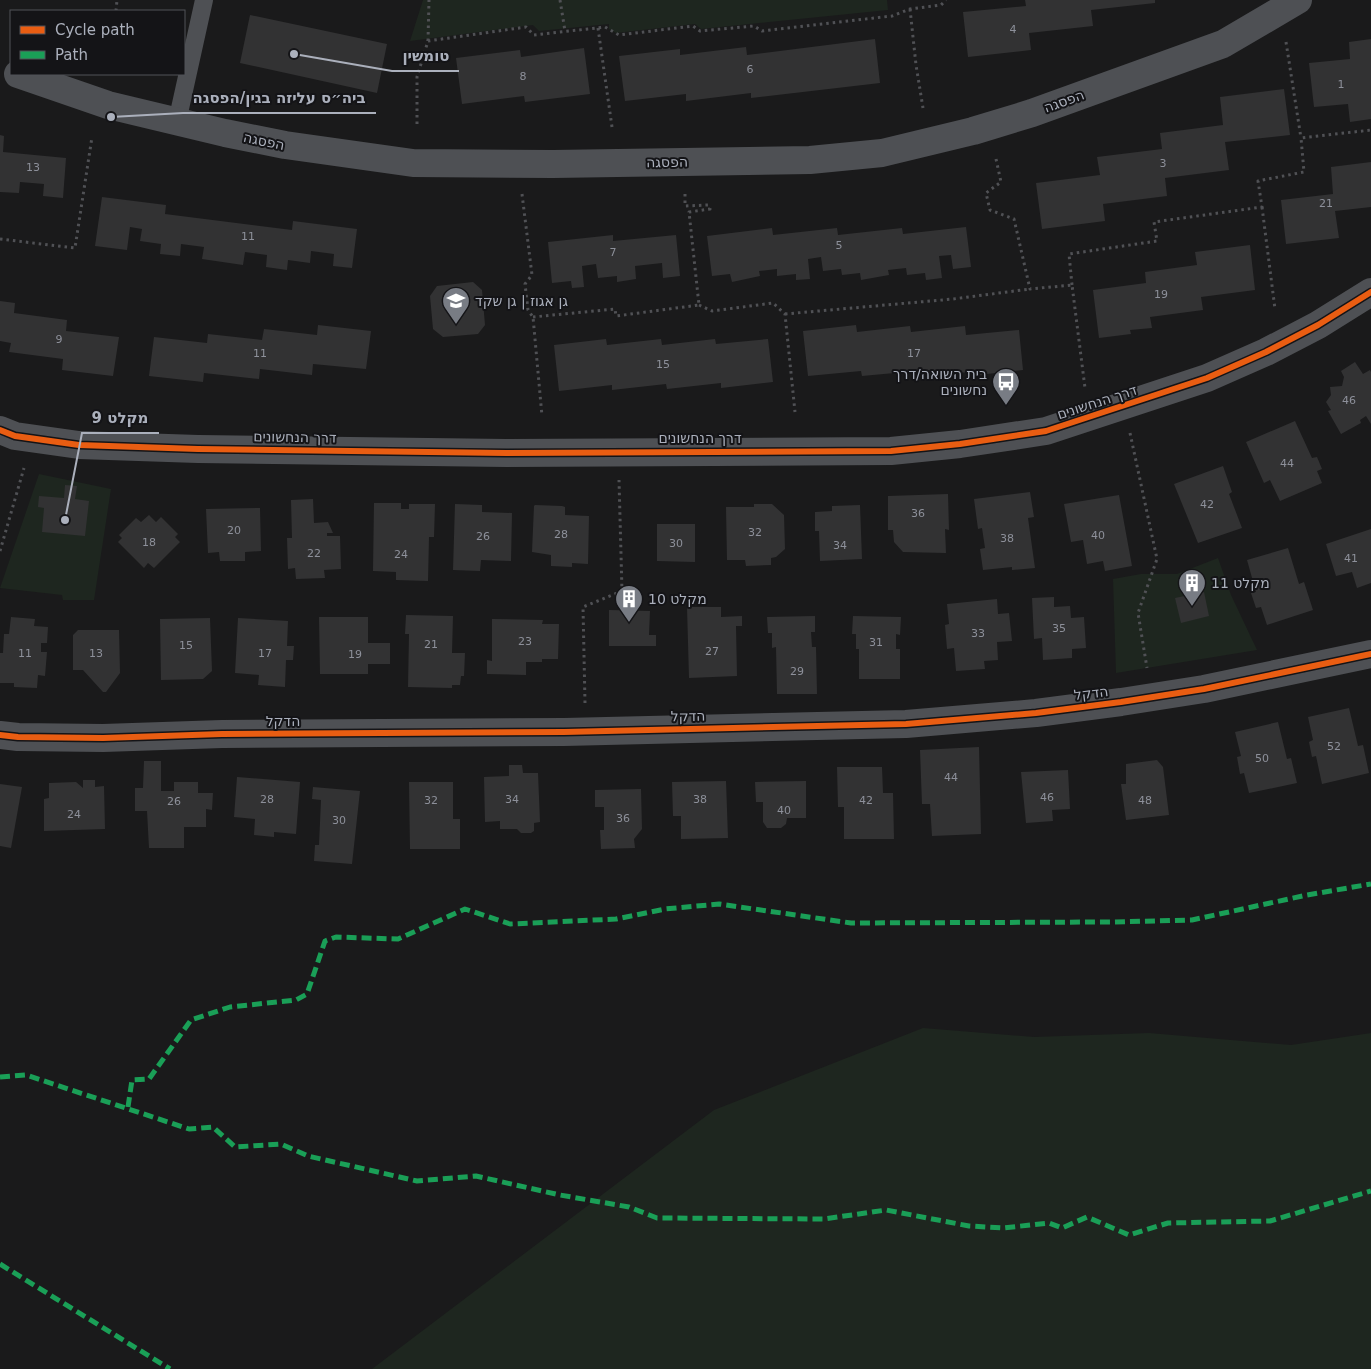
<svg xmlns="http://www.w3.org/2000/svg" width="1371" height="1369" font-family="'DejaVu Sans','Noto Sans Hebrew',sans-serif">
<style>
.green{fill:#1e261f}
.building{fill:#323233}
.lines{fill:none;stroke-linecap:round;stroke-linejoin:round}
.path{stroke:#505155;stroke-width:3;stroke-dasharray:2.5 4;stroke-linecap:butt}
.service{stroke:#4e5054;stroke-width:18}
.minor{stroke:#4e5054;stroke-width:28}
.tertiary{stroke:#4e5054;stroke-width:28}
.quiet{stroke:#1a9f57;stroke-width:5;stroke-dasharray:10 5;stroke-linecap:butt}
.cycleway-casing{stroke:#141417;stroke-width:9}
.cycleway{stroke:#e95d12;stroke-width:6}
.labels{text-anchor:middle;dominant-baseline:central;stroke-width:4;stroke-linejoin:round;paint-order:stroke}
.number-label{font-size:11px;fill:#8d909a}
.street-label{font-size:14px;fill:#abb0bc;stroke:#141417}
.poi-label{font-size:14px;fill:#abb0bc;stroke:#141417;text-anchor:start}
.leader{fill:none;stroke:#abb0bc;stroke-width:2}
.callout-dot{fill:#abb0bc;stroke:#141417;stroke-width:2}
.callout-label{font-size:15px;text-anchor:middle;font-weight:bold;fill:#abb0bc;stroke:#141417;stroke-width:4;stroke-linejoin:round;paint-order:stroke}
</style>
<rect width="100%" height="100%" fill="#1a1a1b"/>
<!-- green -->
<g class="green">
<polygon points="423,0 887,0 888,10 701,29 695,24 616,33 609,29 609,24 539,31 533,25 410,41"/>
<polygon points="39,474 111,489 94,600 63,600 62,595 0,588"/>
<polygon points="1218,558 1231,595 1257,650 1116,673 1113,579 1141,574 1177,574"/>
<polygon points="923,1028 1034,1037 1149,1033 1291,1045 1371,1033 1371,1369 372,1369 714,1110"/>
</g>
<!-- building -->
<g class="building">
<polygon points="1025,0 1155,0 1155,3 1091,10 1093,26 1029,33 1031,50 968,57 963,12 1026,6"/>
<polygon points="250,15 387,44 377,93 240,63"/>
<polygon points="875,39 880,83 751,98 751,93 686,101 686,94 625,101 619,56 680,49 680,55 746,47 747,55"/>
<polygon points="1371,39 1371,119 1350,122 1348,104 1314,107 1309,63 1350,59 1349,42"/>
<polygon points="584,48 590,94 525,102 524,96 462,104 456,58 520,50 521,57"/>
<polygon points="1284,89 1290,135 1225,142 1229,170 1165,178 1167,196 1103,204 1105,221 1042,229 1036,183 1100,175 1097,157 1162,149 1160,133 1223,125 1220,97"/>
<polygon points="0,135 4,136 3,152 66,158 63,198 43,196 44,184 20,182 19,193 0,192"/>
<polygon points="1371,162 1371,207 1335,211 1339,238 1286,244 1281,200 1333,194 1331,167"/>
<polygon points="102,197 166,205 165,214 292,230 293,221 357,229 352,268 333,266 334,254 311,251 310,263 288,260 287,270 266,267 267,255 245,252 243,265 202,259 204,247 181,244 180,256 160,254 161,244 140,241 142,229 130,227 127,250 95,246"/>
<polygon points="966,227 971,267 953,269 951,255 939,256 942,278 926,280 925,273 907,275 906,268 888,270 889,275 861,280 860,273 842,275 841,269 823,271 821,257 808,259 810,279 796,280 796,274 777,276 777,269 759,271 760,276 732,282 730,274 712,276 707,236 772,228 773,235 837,228 838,235 902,228 903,234"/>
<polygon points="613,235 613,241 676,235 680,276 663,278 662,263 635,266 636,279 617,282 617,276 598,278 596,264 582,266 584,287 572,288 571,281 552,283 548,242"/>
<polygon points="1250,245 1255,290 1201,297 1203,310 1150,317 1152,328 1130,330 1131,334 1099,338 1093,290 1146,283 1145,272 1197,265 1195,252"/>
<polygon points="473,282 482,290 485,325 478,334 443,337 433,329 430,296 437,286"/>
<polygon points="0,301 15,303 14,313 67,320 66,331 119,337 113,376 62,370 63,359 9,352 11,343 0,341"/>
<polygon points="318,325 371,331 366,369 313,364 312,375 260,369 259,379 204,373 203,382 149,376 154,337 207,343 208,334 262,340 264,329 317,335"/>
<polygon points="856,325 857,332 910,326 911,332 965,326 966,335 1019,330 1023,370 969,376 969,372 916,377 916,371 862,376 861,371 808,376 803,331"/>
<polygon points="606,339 607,345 661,339 662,345 715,339 716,344 768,339 773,382 721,388 721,383 667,389 666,384 612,390 612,385 559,391 554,345"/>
<polygon points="1355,362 1363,374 1370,370 1371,372 1371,424 1366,416 1360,420 1361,423 1341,434 1328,411 1331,410 1326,402 1331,395 1330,387 1342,386 1344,377 1341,371"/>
<polygon points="1295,421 1312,458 1317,457 1322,469 1317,471 1322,483 1280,501 1270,480 1264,483 1246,442"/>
<polygon points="1223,466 1232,492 1229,494 1242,528 1198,543 1174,484"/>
<polygon points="65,485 77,486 75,499 89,501 85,536 42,532 44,508 38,507 39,496 64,498"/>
<polygon points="1030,492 1034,517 1028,518 1035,568 1012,570 1012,567 983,570 980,549 985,548 982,528 978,529 974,499"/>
<polygon points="948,494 949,530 945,529 946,553 903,552 894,542 893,530 888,530 888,496"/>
<polygon points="1119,495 1132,566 1105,571 1103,561 1087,564 1083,540 1071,542 1064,504"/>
<polygon points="313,499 314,523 328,522 333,533 327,533 327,536 340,536 341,569 324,570 325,578 296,579 295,568 288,569 287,538 292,538 291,500"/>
<polygon points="374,503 401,503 401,509 409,509 409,504 435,504 434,537 429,537 428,581 396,580 396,572 373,571"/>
<polygon points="455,504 482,505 482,512 512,513 511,561 481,560 480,571 453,570"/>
<polygon points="754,504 772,504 784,515 785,549 776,557 771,558 771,565 746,566 745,560 727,560 726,507 754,507"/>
<polygon points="535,505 562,506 565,507 565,515 589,516 588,564 572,563 572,567 551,566 551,555 532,552 534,506"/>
<polygon points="860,505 862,559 820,561 819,531 815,531 815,512 832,511 832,506"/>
<polygon points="260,508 261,551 245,552 245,561 220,561 219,552 208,553 206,509"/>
<polygon points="149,515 156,522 161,517 178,534 175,537 180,542 154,568 148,563 144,568 118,542 122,538 119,535 136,518 141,522"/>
<polygon points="657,524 695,524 695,562 657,561"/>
<polygon points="1371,529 1371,583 1357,588 1352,572 1336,576 1326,544"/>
<polygon points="1288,548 1299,584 1304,582 1313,610 1267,625 1261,607 1256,608 1251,593 1256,592 1247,560"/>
<polygon points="1204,592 1209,616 1181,623 1175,598"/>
<polygon points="1054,597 1054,607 1070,606 1071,618 1084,617 1086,648 1072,649 1072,658 1043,660 1042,638 1034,639 1032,598"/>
<polygon points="997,599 998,614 1009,613 1012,641 997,642 998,660 984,661 985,669 956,671 954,648 947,649 945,625 949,624 947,604"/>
<polygon points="687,607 721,607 721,617 742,616 742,626 736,626 737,676 689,678"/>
<polygon points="609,610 650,611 649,635 656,635 656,646 609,646"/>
<polygon points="406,615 453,616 452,653 465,653 464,676 461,676 460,685 452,685 452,688 408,687 409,634 405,634"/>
<polygon points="815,616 815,632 811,632 812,647 816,647 817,694 777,694 776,647 772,648 772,633 768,633 767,617"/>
<polygon points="853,616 901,617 900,635 896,634 896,649 900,649 900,679 859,679 859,649 856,649 856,634 852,634"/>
<polygon points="11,617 35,619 34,626 48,627 47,643 41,643 41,652 47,652 45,676 38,675 37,688 14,687 14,683 0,683 0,653 3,653 4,634 9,634"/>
<polygon points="319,617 368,617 368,643 390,643 390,664 368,664 368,674 320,674"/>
<polygon points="210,618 212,671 203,679 161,680 160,619"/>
<polygon points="238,618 288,621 287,646 294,646 293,660 286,660 285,687 258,685 259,675 235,673"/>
<polygon points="492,619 543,620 542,624 559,624 558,659 542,659 542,662 526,662 526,675 487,674 487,660 492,661"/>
<polygon points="78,630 119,630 120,673 106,692 103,692 83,670 73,670 73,635"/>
<polygon points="1349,708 1358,746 1363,745 1369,773 1322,784 1316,756 1312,757 1309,742 1313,740 1308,717"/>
<polygon points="1278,722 1287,759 1291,758 1297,783 1249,793 1244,773 1240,774 1237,757 1241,756 1235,732"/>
<polygon points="979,747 981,834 932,836 930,804 922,804 920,750"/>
<polygon points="1157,760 1163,767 1169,815 1126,820 1121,784 1126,784 1126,764"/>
<polygon points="144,761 161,761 161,791 174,791 174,782 198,782 198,793 213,793 212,810 206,809 206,827 184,827 184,848 149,848 147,811 135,811 135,788 143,788"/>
<polygon points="509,765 522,765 523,773 538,773 540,822 534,823 534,831 531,833 521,833 517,829 500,829 500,821 485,822 484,777 509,776"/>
<polygon points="837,767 882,767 883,793 893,793 894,839 844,839 844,807 838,807"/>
<polygon points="1068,770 1070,809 1052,810 1053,821 1026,823 1021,772"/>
<polygon points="237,777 300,782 296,834 274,832 274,837 254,835 255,819 234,817"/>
<polygon points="83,780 95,780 95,787 104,786 105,829 44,831 44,799 49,798 49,783 76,782 83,788"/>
<polygon points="726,781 728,838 681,839 681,816 673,816 672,782"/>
<polygon points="806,781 806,818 787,818 786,824 781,828 767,828 763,822 763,802 756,802 755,782"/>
<polygon points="409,782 453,782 453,819 460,819 460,849 410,849"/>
<polygon points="0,784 22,787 11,848 0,846"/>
<polygon points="313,787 360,791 352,864 314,861 315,845 319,845 321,800 312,799"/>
<polygon points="641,789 642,829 634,839 635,848 601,849 600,830 604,830 604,807 595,807 595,790"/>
</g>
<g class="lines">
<!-- path -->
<g class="path">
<polyline points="560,0 565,31"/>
<polyline points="910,9 916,65 923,108"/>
<polyline points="116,11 117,0"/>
<polyline points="598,28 612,127"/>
<polyline points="428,41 429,0"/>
<polyline points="1286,42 1301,138"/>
<polyline points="417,124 417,77 428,41 526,27 534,35 605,27 619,35 693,26 700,31 754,26 762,31 892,16 910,9 941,5 946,0"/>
<polyline points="996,159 1001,182 986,193 990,210 1014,219 1030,289 1072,285 1085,388"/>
<polyline points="522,194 532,275 525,284 528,310 533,317 542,416"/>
<polyline points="1262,207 1275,309"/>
<polyline points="0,239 75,248 92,137"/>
<polyline points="1072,285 1069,254 1157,241 1154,222 1262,207 1258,181 1304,172 1301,138 1371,130"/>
<polyline points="699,305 712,311 773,303 785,314 795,412"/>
<polyline points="785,314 953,299 1030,289"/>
<polyline points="533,317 615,309 616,316 699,305 689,212 710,209 708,205 685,206 685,194"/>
<polyline points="1130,433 1157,559 1138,613 1147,668"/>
<polyline points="0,551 24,468"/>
<polyline points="585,703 583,607 622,591 619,480"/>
</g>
<!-- service -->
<polyline class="service" points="177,122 204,0"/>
<!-- minor -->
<g class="minor">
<polyline points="18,74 108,105 225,133 285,145 413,163 553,164 810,160 882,153 973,131 1032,113 1223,44 1298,0"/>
<polyline points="0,735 18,737 103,738 222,734 564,732 906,724 1036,713 1121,702 1204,689 1371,654"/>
</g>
<!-- tertiary -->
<polyline class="tertiary" points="0,430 15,436 79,445 198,449 506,453 891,451 960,444 1046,431 1207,378 1266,352 1318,325 1371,292"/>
<!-- quiet -->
<g class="quiet">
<polyline points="0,1077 26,1075 189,1129 213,1127 235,1147 281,1144 308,1156 417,1181 476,1176 560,1195 629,1207 657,1218 824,1219 886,1210 969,1226 1003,1228 1049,1223 1062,1228 1087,1217 1129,1235 1168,1223 1270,1221 1371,1191"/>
<polyline points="128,1107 132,1080 149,1079 191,1020 230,1007 296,1000 307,994 325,941 336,937 398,939 465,909 510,924 616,919 665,909 719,904 851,923 1112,922 1192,920 1307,895 1371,884"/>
<polyline points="0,1264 170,1369"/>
</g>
<defs>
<g id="cycleway">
<polyline points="0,430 15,436 79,445 198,449 506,453 891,451 960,444 1046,431 1207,378 1266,352 1318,325 1371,292"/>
<polyline points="0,735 18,737 103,738 222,734 564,732 906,724 1036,713 1121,702 1204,689 1371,654"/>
</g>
</defs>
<!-- cycleway casing -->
<use href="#cycleway" class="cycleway-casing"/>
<!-- cycleway -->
<use href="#cycleway" class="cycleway"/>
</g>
<!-- icons -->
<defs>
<symbol id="school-pin" viewBox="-11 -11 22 30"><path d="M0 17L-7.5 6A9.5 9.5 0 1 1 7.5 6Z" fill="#787c84" stroke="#141417"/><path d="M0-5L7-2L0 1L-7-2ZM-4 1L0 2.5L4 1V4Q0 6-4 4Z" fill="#fff"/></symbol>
<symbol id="bus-pin" viewBox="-11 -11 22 30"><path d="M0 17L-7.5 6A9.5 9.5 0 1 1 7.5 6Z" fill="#787c84" stroke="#141417"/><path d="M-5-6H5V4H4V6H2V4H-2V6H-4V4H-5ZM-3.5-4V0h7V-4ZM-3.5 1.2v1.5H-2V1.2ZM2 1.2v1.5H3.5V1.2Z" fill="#fff"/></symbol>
<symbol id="building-pin" viewBox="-11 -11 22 30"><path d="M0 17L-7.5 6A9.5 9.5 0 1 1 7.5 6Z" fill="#787c84" stroke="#141417"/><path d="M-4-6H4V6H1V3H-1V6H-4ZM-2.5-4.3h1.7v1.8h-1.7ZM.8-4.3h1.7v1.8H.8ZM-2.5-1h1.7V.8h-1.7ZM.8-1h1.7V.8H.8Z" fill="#fff"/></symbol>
</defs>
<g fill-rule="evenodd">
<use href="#school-pin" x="440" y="285" width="32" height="43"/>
<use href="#bus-pin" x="990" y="366" width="32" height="43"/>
<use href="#building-pin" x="1176" y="567" width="32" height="43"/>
<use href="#building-pin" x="613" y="583" width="32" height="43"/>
</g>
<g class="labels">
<!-- number labels -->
<g class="number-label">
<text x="1013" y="29">4</text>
<text x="750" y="69">6</text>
<text x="523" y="76">8</text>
<text x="1341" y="84">1</text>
<text x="1163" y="163">3</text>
<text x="33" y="167">13</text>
<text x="1326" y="203">21</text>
<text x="248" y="236">11</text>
<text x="839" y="245">5</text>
<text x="613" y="252">7</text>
<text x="1161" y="294">19</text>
<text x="59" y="339">9</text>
<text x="260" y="353">11</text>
<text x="914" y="353">17</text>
<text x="663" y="364">15</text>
<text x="1349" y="400">46</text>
<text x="1287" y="463">44</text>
<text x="1207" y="504">42</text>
<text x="918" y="513">36</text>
<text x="234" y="530">20</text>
<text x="755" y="532">32</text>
<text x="561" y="534">28</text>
<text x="1098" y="535">40</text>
<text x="483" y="536">26</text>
<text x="1007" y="538">38</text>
<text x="149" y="542">18</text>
<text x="676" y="543">30</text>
<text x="840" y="545">34</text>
<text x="314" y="553">22</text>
<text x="401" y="554">24</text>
<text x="1351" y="558">41</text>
<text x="1059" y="628">35</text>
<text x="978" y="633">33</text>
<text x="525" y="641">23</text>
<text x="876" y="642">31</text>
<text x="431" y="644">21</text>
<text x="186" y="645">15</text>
<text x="712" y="651">27</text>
<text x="25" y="653">11</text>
<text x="96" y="653">13</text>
<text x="265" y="653">17</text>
<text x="355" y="654">19</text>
<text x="797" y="671">29</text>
<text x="1334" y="746">52</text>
<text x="1262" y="758">50</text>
<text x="951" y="777">44</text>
<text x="1047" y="797">46</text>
<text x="267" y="799">28</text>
<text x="512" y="799">34</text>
<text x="700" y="799">38</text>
<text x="431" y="800">32</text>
<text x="866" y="800">42</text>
<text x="1145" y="800">48</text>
<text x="174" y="801">26</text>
<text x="784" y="810">40</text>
<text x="74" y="814">24</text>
<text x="623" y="818">36</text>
<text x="339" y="820">30</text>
</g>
<!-- street labels -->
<g class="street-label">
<text transform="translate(1064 101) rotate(-20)">הפסגה</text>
<text transform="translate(264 141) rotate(12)">הפסגה</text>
<text transform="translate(667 162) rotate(-1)">הפסגה</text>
<text transform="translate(1097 402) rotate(-18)">דרך הנחשונים</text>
<text transform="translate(295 437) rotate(1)">דרך הנחשונים</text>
<text x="700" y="438">דרך הנחשונים</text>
<text transform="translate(1091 693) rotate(-7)">הדקל</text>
<text transform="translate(688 716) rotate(-1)">הדקל</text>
<text x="283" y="721">הדקל</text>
</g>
<!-- poi labels -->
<g class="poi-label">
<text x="475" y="301">גן אגוז | גן שקד</text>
<text x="987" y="374" text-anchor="end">בית השואה/דרך<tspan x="987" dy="16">נחשונים</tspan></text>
<text x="1211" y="583">מקלט 11</text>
<text x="648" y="599">מקלט 10</text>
</g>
</g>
<!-- callouts -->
<path class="leader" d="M294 54L392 71H459M111 117L183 113H376M65 520L82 433H159"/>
<g class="callout-dot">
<circle cx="294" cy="54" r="5"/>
<circle cx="111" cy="117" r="5"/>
<circle cx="65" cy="520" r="5"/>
</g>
<g class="callout-label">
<text x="426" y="61">טומשין</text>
<text x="279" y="103">ביה״ס עליזה בגין/הפסגה</text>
<text x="120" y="423">מקלט 9</text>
</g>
<!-- legend -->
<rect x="10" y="10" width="175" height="65" fill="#141417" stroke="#505259"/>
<rect x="20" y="26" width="25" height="8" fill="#e95d12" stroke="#505259"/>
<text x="55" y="35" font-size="15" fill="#abb0bc">Cycle path</text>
<rect x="20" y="51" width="25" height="8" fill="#1a9f57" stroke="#505259"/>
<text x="55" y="60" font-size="15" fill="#abb0bc">Path</text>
</svg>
